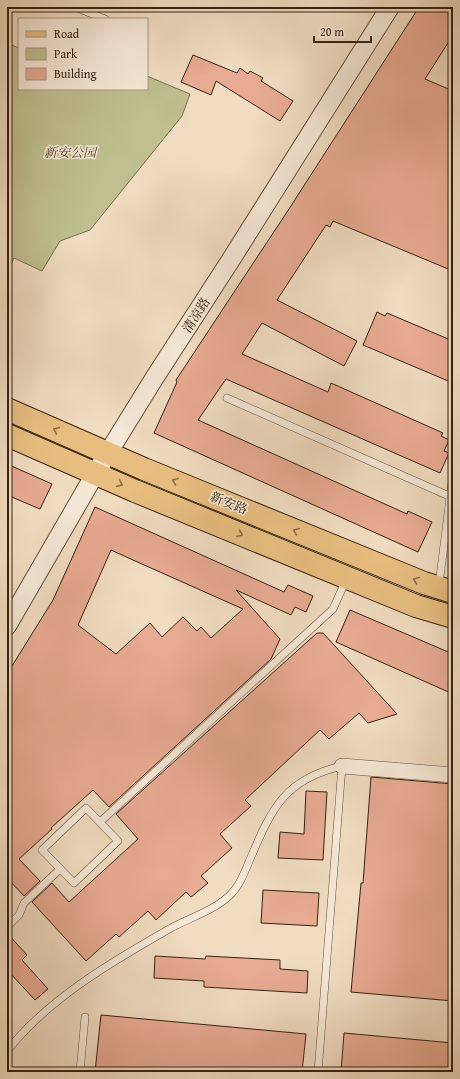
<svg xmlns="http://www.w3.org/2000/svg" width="460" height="1079" font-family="'Gentium Book Plus','Noto Serif SC',serif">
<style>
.green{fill:#bfbf8f;stroke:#7a7050}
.building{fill:#e7aa92;stroke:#352210;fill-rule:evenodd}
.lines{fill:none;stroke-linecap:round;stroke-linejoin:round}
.service-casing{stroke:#64503c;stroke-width:8}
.minor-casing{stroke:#64503c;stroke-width:16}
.tertiary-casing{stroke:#64503c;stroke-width:20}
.primary-casing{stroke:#352210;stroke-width:24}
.service{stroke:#f5e8d7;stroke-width:7}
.minor{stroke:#f5e8d7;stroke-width:15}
.tertiary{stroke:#f5e8d7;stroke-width:18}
.primary{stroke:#e8be80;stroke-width:22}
.oneway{stroke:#8e7048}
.labels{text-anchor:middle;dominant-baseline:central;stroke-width:3;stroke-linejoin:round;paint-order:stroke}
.park-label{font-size:13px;font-style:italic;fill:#584930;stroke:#f5e8d7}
.street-label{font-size:13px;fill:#352210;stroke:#f5e8d7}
</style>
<rect width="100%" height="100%" fill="#f0dcc1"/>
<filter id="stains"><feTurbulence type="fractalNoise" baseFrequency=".005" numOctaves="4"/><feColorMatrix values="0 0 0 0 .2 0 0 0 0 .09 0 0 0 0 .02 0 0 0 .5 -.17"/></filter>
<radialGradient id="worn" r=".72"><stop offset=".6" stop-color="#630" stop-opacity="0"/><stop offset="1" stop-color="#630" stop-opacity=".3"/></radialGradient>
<!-- green -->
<polygon class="green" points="7,43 19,48 19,89 147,89 147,76 190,94 182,116 90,230 60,241 42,271 14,258 7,273"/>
<!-- building -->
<g class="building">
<polygon points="419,7 453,7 453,35 425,79 453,91 453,271 333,221 330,227 326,225 277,300 357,341 344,366 262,323 242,354 328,392 331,383 443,433 441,436 449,440 444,451 449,453 440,473 226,379 198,420 407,514 408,511 432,522 418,552 154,433 177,382 176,380 287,212"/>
<polygon points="193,55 237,73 240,68 248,74 250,71 263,78 261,81 293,101 280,121 216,81 211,95 181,82"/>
<polygon points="377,312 385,316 387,313 453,341 453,383 363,345"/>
<polygon points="7,464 52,484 40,509 7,495"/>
<path d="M95,507L284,592L288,585L313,596L306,612L295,607L291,615L236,590L280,639L271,659L109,807L93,790L51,828L52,829L19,859L40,881L24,896L7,878V674L53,600ZM111,550L133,560L243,609L211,638L201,627L197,631L183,617L162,637L150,623L116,654L78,625Z"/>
<polygon points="350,610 453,654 453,694 336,642"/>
<polygon points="317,633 323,633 397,714 368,723 359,713 329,739 320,730 245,800 251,806 220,834 232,848 201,876 208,883 191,897 186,892 156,920 148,911 119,937 116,934 86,961 32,902 52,883 69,902 138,839 116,814"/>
<polygon points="371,777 453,784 453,1001 351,992 361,883 363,883"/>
<polygon points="306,791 327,792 323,860 278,858 280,832 304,834"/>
<polygon points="263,890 319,893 317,926 261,923"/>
<polygon points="7,933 27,955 22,960 48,989 35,1000 9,972 7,974"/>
<polygon points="155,956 205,959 206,956 280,960 280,969 308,971 307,993 204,987 204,981 154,978"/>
<polygon points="101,1015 306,1034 302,1072 95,1072"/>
<polygon points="344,1033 453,1043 453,1072 341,1072"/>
</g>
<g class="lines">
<defs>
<g id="service">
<polyline points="75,7 105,19"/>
<polyline points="227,398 449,496"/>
<polyline points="439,585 453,474"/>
<polygon points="86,808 118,841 74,883 42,850"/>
<polyline points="100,822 333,609 346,580"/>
<polyline points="7,927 19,915 24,903 60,869"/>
<path d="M7,1051C49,998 113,961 171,928C189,918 213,911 229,896C240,886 245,871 251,857C272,808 285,779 342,766L318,1072"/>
<polyline points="80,1072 85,1017"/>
</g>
<polyline id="minor" points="342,766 453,775"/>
<polyline id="tertiary" points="7,626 95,474 155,377 232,258 390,7"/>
<g id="primary">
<polyline points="7,409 144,469 424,583 453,592"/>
<polyline points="7,435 135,491 416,606 453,617"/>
</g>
</defs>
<!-- service casing -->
<use href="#service" class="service-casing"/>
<!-- minor casing -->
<use href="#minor" class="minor-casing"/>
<!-- tertiary casing -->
<use href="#tertiary" class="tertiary-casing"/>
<!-- primary casing -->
<use href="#primary" class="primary-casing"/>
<!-- service -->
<use href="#service" class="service"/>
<!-- minor -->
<use href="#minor" class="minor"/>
<!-- tertiary -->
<use href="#tertiary" class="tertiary"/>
<!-- primary -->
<use href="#primary" class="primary"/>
</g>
<!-- one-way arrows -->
<defs><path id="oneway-chevron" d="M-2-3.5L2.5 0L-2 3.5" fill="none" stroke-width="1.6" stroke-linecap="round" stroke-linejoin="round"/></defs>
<g class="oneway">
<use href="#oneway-chevron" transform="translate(56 430) rotate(-156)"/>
<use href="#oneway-chevron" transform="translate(175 481) rotate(-158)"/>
<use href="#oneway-chevron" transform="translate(120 484) rotate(24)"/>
<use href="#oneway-chevron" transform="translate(296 531) rotate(-158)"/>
<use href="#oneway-chevron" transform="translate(240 534) rotate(22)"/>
<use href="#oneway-chevron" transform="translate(416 580) rotate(-158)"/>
</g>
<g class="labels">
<!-- park labels -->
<g class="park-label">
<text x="70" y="152">新安公园</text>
</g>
<!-- street labels -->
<g class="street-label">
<text transform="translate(196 315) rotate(-57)">清凉路</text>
<text transform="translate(229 503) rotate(22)">新安路</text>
</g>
</g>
<!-- margin -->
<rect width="460" height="1079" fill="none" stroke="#f0dcc1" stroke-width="24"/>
<rect x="8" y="8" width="444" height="1063" fill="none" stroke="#352210" stroke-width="2"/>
<rect x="12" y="12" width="436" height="1055" fill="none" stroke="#352210"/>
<!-- legend -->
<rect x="18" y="18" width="130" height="72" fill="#f5e8d7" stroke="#a89987"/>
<rect x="26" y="31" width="20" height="6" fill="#e8be80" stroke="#a89987"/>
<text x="54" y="38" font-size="12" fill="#352210">Road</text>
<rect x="26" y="48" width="20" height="12" fill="#bfbf8f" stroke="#a89987"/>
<text x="54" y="58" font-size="12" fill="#352210">Park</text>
<rect x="26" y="68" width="20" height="12" fill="#e7aa92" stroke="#a89987"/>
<text x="54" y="78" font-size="12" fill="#352210">Building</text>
<!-- scale -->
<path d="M314 36v6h57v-6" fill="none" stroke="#352210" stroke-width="2"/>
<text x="320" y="36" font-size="12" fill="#352210" stroke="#f5e8d7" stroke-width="3" paint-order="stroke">20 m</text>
<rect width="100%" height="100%" filter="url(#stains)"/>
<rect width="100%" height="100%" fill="url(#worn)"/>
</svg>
